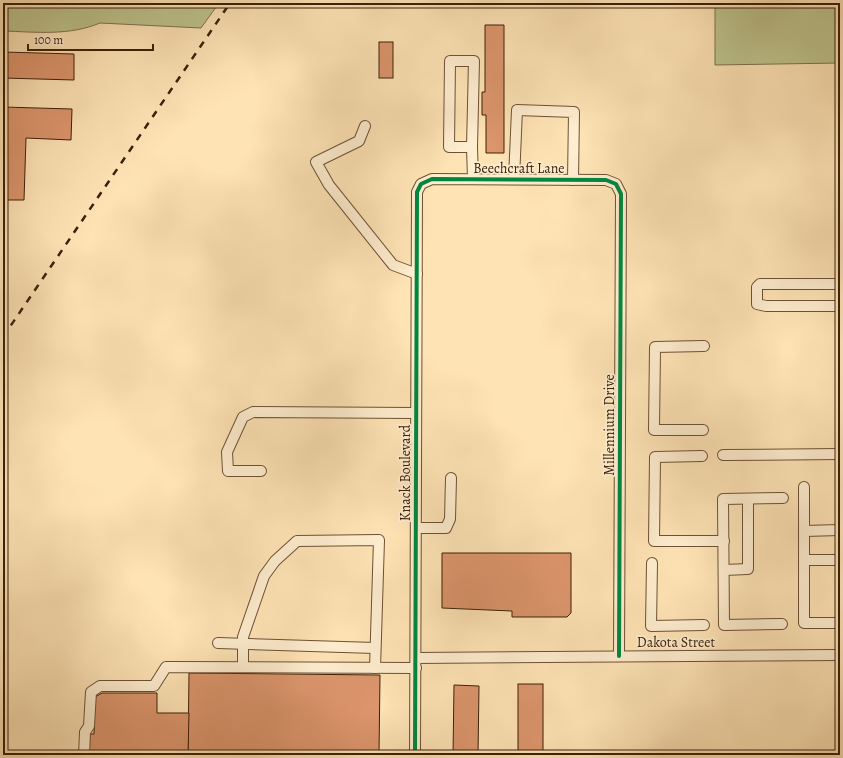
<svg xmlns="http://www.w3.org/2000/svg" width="843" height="758" font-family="Alegreya,serif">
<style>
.green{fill:#bec48e;stroke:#7c724c}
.building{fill:#dc956c;stroke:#3b2009}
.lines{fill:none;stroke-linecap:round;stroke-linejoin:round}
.minor-casing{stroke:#6c5134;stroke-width:12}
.minor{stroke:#feedcf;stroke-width:10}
.rail{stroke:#3b2009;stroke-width:2.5;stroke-dasharray:7 7;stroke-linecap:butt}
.cycleway-casing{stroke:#feedcf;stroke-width:6}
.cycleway{stroke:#00873e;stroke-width:4}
.labels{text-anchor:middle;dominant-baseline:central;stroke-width:3.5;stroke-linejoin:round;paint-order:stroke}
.street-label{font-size:14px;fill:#3b2009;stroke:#feedcf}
</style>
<rect width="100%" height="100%" fill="#fee3b5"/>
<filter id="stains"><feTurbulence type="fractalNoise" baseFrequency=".005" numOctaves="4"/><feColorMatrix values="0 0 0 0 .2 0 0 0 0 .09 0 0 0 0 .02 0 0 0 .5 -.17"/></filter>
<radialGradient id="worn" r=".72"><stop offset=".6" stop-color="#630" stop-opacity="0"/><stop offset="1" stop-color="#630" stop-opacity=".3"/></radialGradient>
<!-- green -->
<g class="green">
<path d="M3,3H219L201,28L100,23C69,36 36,32 3,31Z"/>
<polygon points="715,3 840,3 840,63 715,65"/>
</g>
<!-- building -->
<g class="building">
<polygon points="485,25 504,25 504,153 486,153 486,115 482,115 482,92 485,92"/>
<rect x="379" y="42" width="14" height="36"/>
<polygon points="3,52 74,54 74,80 3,78"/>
<polygon points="3,107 72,109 71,140 26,138 24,200 3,200"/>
<polygon points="442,553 571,553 571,613 567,617 512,617 512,611 442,608"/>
<polygon points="189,673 380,675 379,755 188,755"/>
<rect x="518" y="684" width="25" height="71"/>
<polygon points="454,685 479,686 478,755 453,755"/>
<polygon points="102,693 157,693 157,713 189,713 188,755 88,754 89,734 94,734 95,697"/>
</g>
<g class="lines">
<defs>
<g id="minor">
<polyline points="365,126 359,141 316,162 329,185 393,265 417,274"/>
<polyline points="472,147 474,61 450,61 449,147 472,147 473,179"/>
<polyline points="514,179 517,110 574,112 573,180"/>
<polyline points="840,284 760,284 757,287 757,304 766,306 837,306 840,303"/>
<polyline points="703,430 654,430 655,347 704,346"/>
<polyline points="723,455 840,454"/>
<polyline points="702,456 655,457 654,541 724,541"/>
<polyline points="261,471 228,471 227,452 243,417 253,412 416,413"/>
<polyline points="804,487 804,623 840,623"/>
<polyline points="416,528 446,528 450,519 451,478"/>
<polyline points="804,531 840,530"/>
<polyline points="804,560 840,560"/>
<polyline points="652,563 651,626 704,625"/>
<polyline points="724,570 748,569 748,499"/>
<polyline points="782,624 724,625 723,499 783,498"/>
<polyline points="218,643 375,648"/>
<polyline points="416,658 840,655"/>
<polyline points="243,666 243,637 264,576 275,561 297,541 379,540 375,668"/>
<polyline points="84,755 85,732 89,726 91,692 100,686 154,686 166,667 416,668"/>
<polyline points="415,755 417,192 421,184 432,179 606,180 616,184 621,194 619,656"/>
</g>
</defs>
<!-- minor casing -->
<use href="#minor" class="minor-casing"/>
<!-- minor -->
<use href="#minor" class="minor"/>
<!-- rail -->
<polyline class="rail" points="3,337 230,3"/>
<defs>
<polyline id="cycleway" points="415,755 417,192 421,184 432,179 606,180 616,184 621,194 619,656"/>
</defs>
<!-- cycleway casing -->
<use href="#cycleway" class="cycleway-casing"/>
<!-- cycleway -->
<use href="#cycleway" class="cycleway"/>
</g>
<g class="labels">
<!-- street labels -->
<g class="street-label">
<text x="519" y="168">Beechcraft Lane</text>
<text transform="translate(609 425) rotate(-90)">Millennium Drive</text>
<text transform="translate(405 473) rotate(-90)">Knack Boulevard</text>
<text x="676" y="642">Dakota Street</text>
</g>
</g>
<!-- margin -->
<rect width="843" height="758" fill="none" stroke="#fee3b5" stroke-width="16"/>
<rect x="4" y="4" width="835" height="750" fill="none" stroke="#3b2009" stroke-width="2"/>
<rect x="8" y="8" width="827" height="742" fill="none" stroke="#3b2009"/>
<!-- scale -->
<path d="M28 44v6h125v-6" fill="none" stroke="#3b2009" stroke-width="2"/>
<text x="34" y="44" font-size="12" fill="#3b2009" stroke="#feedcf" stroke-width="3" paint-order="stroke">100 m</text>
<rect width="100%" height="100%" filter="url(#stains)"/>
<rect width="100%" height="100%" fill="url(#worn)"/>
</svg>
